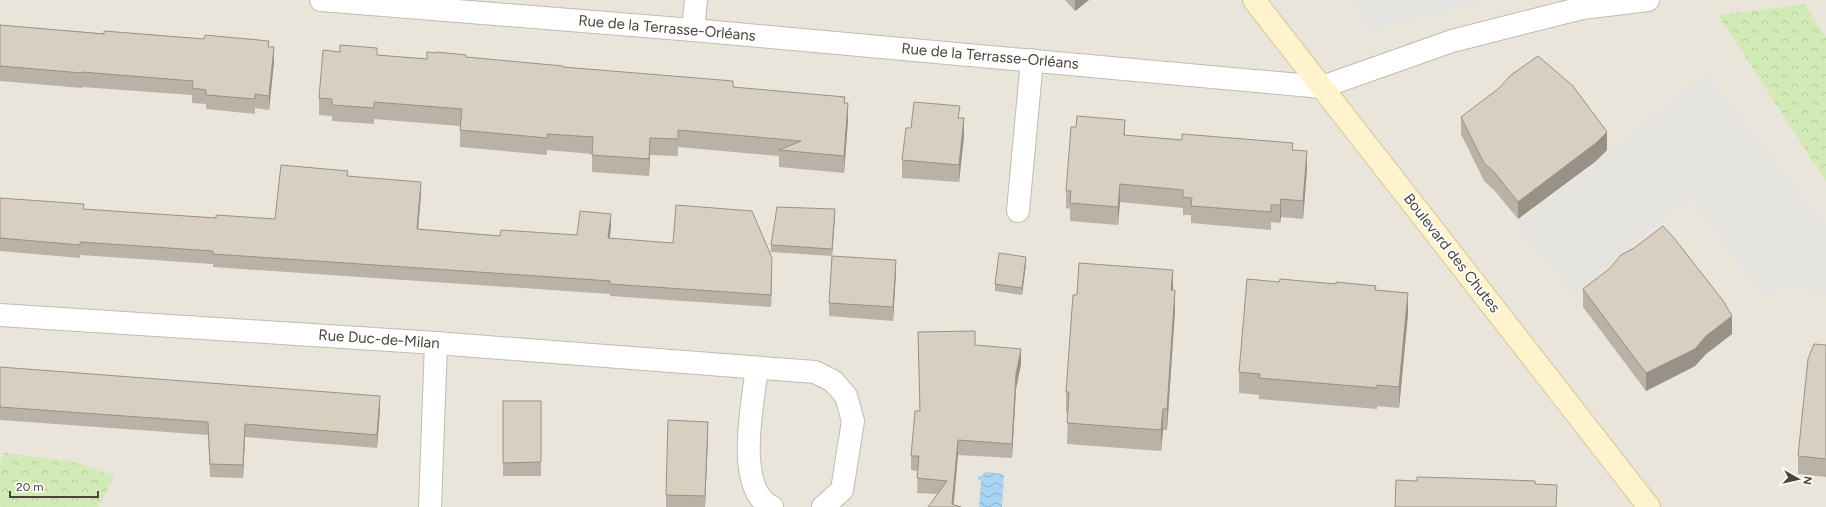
<svg xmlns="http://www.w3.org/2000/svg" width="1826" height="507" font-family="Figtree,sans-serif">
<style>
.residential{fill:#eae5da}
.forest{fill:url(#forest-crowns)}
.parking{fill:#e5e3e0}
.water{fill:url(#water-waves)}
.lines{fill:none;stroke-linecap:round;stroke-linejoin:round}
.street-casing{stroke:#c2bbae;stroke-width:24}
.secondary-casing{stroke:#d6c79b;stroke-width:24}
.street{stroke:#fff;stroke-width:22}
.secondary{stroke:#fff3cd;stroke-width:22}
.wall{fill:#bab2a6}
.shaded-wall{fill:#979187}
.building{fill:#d8cfc1;stroke:#979187}
.labels{text-anchor:middle;dominant-baseline:central;stroke-width:3.5;stroke-linejoin:round;paint-order:stroke}
.street-label{font-size:15px;fill:#4b4439;stroke:#fff}
</style>
<defs>
<pattern id="forest-crowns" width="20" height="18" patternUnits="userSpaceOnUse"><rect width="20" height="18" fill="#d2eab5"/><path d="M2 6a3 3 0 1 1 6 0M12 15a3 3 0 1 1 6 0" fill="none" stroke="#b6ca9c"/></pattern>
<pattern id="water-waves" width="16" height="10" patternUnits="userSpaceOnUse"><rect width="16" height="10" fill="#a9d4f2"/><path d="M0 5q4-4 8 0t8 0" fill="none" stroke="#8caec5"/></pattern>
</defs>
<rect width="100%" height="100%" fill="#f6f3ec"/>
<!-- residential -->
<rect class="residential" x="0" y="0" width="1826" height="507"/>
<!-- forest -->
<g class="forest">
<polygon points="1805,4 1826,37 1826,181 1718,15"/>
<polygon points="3,453 71,461 115,476 98,507 0,507 0,467"/>
</g>
<!-- parking -->
<g class="parking">
<polygon points="1352,0 1489,0 1371,30"/>
<polygon points="1706,74 1826,227 1826,292 1783,286 1766,300 1690,198 1573,294 1516,225"/>
</g>
<!-- water -->
<polygon class="water" points="985,472 1002,474 1004,475 1002,507 979,507 981,480 978,480 978,476 982,476"/>
<g class="lines">
<defs>
<g id="street">
<polyline points="321,0 693,30 1322,87 1452,41 1582,8 1648,0"/>
<polyline points="693,30 696,0"/>
<polyline points="1018,211 1032,60"/>
<polyline points="0,315 436,343 815,372 833,381 846,396 853,421 842,490 823,507"/>
<path d="M757,368C753,402 734,489 772,507"/>
<polyline points="430,507 436,343"/>
</g>
<polyline id="secondary" points="1254,0 1649,507"/>
</defs>
<!-- street casing -->
<use href="#street" class="street-casing"/>
<!-- secondary casing -->
<use href="#secondary" class="secondary-casing"/>
<!-- street -->
<use href="#street" class="street"/>
<!-- secondary -->
<use href="#secondary" class="secondary"/>
</g>
<!-- wall -->
<g class="wall">
<polygon points="1065,0 1089,0 1075,11"/>
<polygon points="0,25 269,47 274,62 269,110 255,108 255,114 206,109 206,104 192,103 192,95 82,87 82,88 0,81"/>
<polygon points="340,52 427,59 466,57 563,67 733,87 845,103 848,120 844,173 779,167 779,156 678,147 678,156 650,155 649,176 592,172 592,154 547,150 547,155 460,147 460,126 374,119 374,124 332,121 332,116 319,115 319,98"/>
<polygon points="1461,117 1607,150 1596,161 1518,219 1494,190 1484,181 1461,134"/>
<polygon points="960,118 964,136 959,182 902,178 902,160 911,128"/>
<polygon points="1125,135 1293,150 1307,169 1303,219 1281,217 1280,223 1271,222 1271,230 1191,223 1191,215 1183,215 1183,208 1120,202 1118,225 1070,221 1070,209 1066,208 1066,191"/>
<polygon points="348,176 421,195 418,229 500,236 577,235 611,227 610,238 772,271 771,307 610,296 610,294 213,267 213,264 80,255 80,258 0,251 0,198 84,209 216,218 275,219"/>
<polygon points="835,216 832,256 771,252 771,245"/>
<polygon points="1026,264 1022,295 995,291 995,284"/>
<polygon points="896,273 893,321 829,316 829,303"/>
<polygon points="1583,289 1732,334 1706,354 1695,366 1646,391 1583,307"/>
<polygon points="1173,290 1175,311 1167,430 1163,430 1161,451 1067,444 1068,413 1066,413 1066,392 1077,295"/>
<polygon points="1376,290 1408,314 1399,408 1377,406 1377,409 1259,399 1259,395 1239,393 1239,372"/>
<polygon points="918,332 975,345 1021,364 1016,389 1012,458 958,455 954,504 928,507 937,494 917,493 918,471 911,470 911,456 920,411"/>
<polygon points="1826,345 1826,477 1798,474 1798,456"/>
<polygon points="0,367 380,409 377,448 245,437 243,478 210,477 208,435 0,420"/>
<rect x="503" y="401" width="38" height="75"/>
<polygon points="708,435 705,507 666,507 666,495"/>
</g>
<!-- shaded-wall -->
<g class="shaded-wall">
<polygon points="1075,0 1089,0 1075,11"/>
<polygon points="274,47 274,62 269,110 269,96"/>
<polygon points="848,103 848,120 844,173 844,156"/>
<polygon points="964,118 964,136 959,182 959,165"/>
<polygon points="1125,120 1125,137 1124,135"/>
<polygon points="1607,132 1607,150 1596,161 1518,219 1518,202"/>
<polygon points="650,138 650,155 649,176 649,159"/>
<polygon points="1307,151 1307,169 1303,219 1303,201"/>
<polygon points="421,182 421,195 417,242 417,229"/>
<polygon points="1120,184 1120,202 1118,225 1118,207"/>
<polygon points="1281,199 1281,217 1280,223 1280,205"/>
<polygon points="835,209 835,216 832,256 832,249"/>
<polygon points="611,214 611,227 608,251 608,238"/>
<polygon points="1026,257 1026,264 1022,295 1022,288"/>
<polygon points="772,258 772,271 771,307 771,295"/>
<polygon points="896,260 896,273 893,321 893,307"/>
<polygon points="1173,270 1173,291 1171,290"/>
<polygon points="1175,290 1175,311 1167,430 1167,409"/>
<polygon points="1408,293 1408,314 1399,408 1399,387"/>
<polygon points="1732,316 1732,334 1706,354 1695,366 1646,391 1646,373 1706,336"/>
<polygon points="1021,349 1021,364 1016,389 1012,458 1012,444 1016,374"/>
<polygon points="380,396 380,409 377,448 377,435"/>
<polygon points="1163,409 1163,430 1161,451 1161,430"/>
<polygon points="708,422 708,435 705,507 705,496"/>
<polygon points="245,424 245,437 243,478 243,465"/>
<polygon points="958,440 958,455 953,507 952,507"/>
</g>
<!-- building -->
<g class="building">
<polygon points="0,25 104,34 104,31 204,39 205,35 269,41 268,47 274,47 269,96 255,94 255,99 206,95 206,90 192,88 193,81 82,72 82,73 0,66"/>
<polygon points="340,45 377,48 377,55 427,59 427,52 437,53 437,52 466,55 466,57 563,66 563,67 733,81 733,87 845,97 844,103 848,103 844,156 779,150 801,141 678,130 678,139 650,138 649,159 592,155 593,137 547,134 547,138 460,130 462,109 374,102 374,108 332,105 332,99 319,98 323,50 340,52"/>
<polygon points="1538,56 1573,86 1607,132 1596,143 1518,202 1494,172 1484,163 1461,117 1498,89 1511,75"/>
<polygon points="914,102 960,106 958,118 964,118 959,165 902,160 906,128 911,128"/>
<polygon points="1077,116 1125,120 1124,135 1182,140 1182,134 1293,143 1292,150 1307,151 1303,201 1281,199 1280,205 1271,205 1271,212 1191,206 1192,198 1183,197 1183,190 1120,184 1118,207 1070,203 1071,191 1066,191 1071,127 1076,127"/>
<polygon points="281,165 348,171 347,176 421,182 417,229 500,236 501,230 577,235 580,211 611,214 608,238 673,243 676,205 752,211 772,258 771,295 610,284 610,281 213,254 213,251 80,242 80,245 0,238 0,198 84,204 83,209 216,218 216,215 275,219"/>
<polygon points="777,207 835,209 832,249 771,245"/>
<polygon points="1663,226 1674,238 1724,302 1732,316 1706,336 1695,349 1646,373 1583,289 1609,269 1621,255 1634,248"/>
<polygon points="999,253 1026,257 1022,288 995,284"/>
<polygon points="832,256 896,260 893,307 829,303"/>
<polygon points="1079,263 1173,270 1171,290 1175,290 1167,409 1163,409 1161,430 1067,423 1069,392 1066,392 1073,295 1077,295"/>
<polygon points="1247,279 1279,282 1280,279 1336,284 1336,282 1376,286 1375,290 1408,293 1399,387 1377,385 1377,388 1259,378 1260,374 1239,372"/>
<polygon points="975,331 975,345 1021,349 1016,374 1012,444 958,440 952,504 961,507 928,507 947,481 917,478 919,456 911,456 915,411 920,411 918,332"/>
<polygon points="1814,344 1826,345 1826,459 1798,456 1808,359"/>
<polygon points="0,367 380,396 377,435 245,424 243,465 210,464 208,422 0,407"/>
<polygon points="503,401 541,401 541,462 503,463"/>
<polygon points="668,420 708,422 705,496 666,495"/>
<polygon points="1417,477 1453,478 1535,481 1535,484 1557,485 1556,507 1395,507 1396,480 1417,481"/>
</g>
<g class="labels">
<!-- street labels -->
<g class="street-label">
<text transform="translate(667 28) rotate(5)">Rue de la Terrasse-Orléans</text>
<text transform="translate(990 56) rotate(5)">Rue de la Terrasse-Orléans</text>
<text transform="translate(1452 253) rotate(52)">Boulevard des Chutes</text>
<text transform="translate(379 339) rotate(4)">Rue Duc-de-Milan</text>
</g>
</g>
<!-- north arrow -->
<g transform="translate(1798 479) rotate(98)" stroke="#ffffff" stroke-width="3" paint-order="stroke">
<path d="M0-3L7 15L0 10L-7 15Z" fill="#4b4439"/>
<text y="-6" font-size="11" font-weight="bold" text-anchor="middle" fill="#4b4439">N</text>
</g>
<!-- scale -->
<path d="M10 491v6h88v-6" fill="none" stroke="#4b4439" stroke-width="2"/>
<text x="16" y="491" font-size="12" fill="#4b4439" stroke="#ffffff" stroke-width="3" paint-order="stroke">20 m</text>
</svg>
